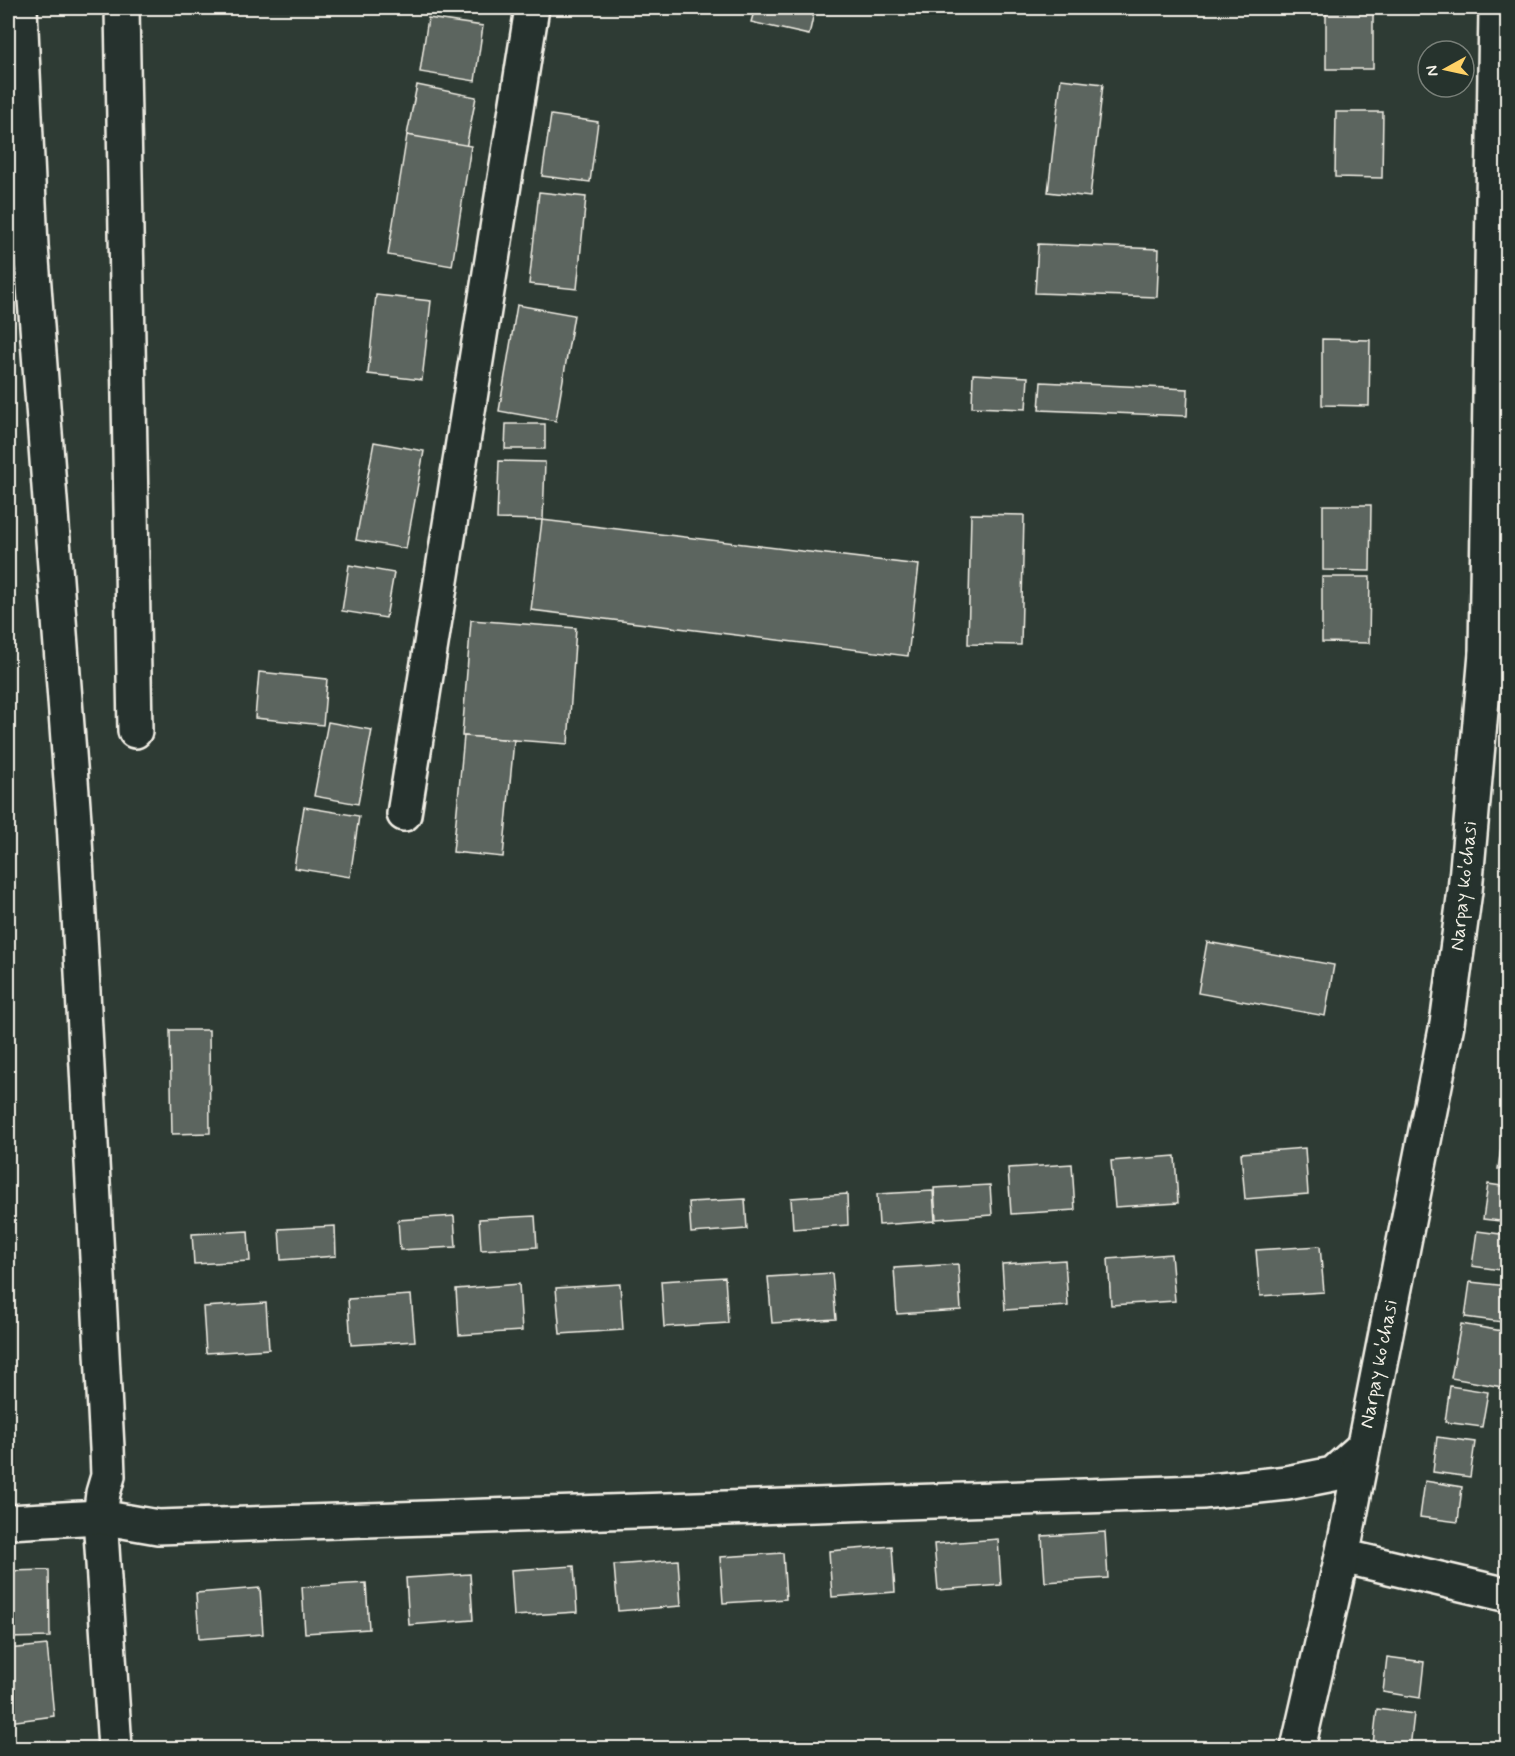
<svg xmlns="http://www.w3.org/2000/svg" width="1515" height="1756" font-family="Mynerve,sans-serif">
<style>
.building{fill:#5c655e;stroke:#f4f1e8;stroke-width:1.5}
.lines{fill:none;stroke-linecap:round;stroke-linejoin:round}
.street-casing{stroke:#f4f1e8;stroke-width:38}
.secondary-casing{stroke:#f4f1e8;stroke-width:38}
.street{stroke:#26332d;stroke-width:33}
.secondary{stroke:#26332d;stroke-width:33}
.labels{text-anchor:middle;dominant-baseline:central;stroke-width:6;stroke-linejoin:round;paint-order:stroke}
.street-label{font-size:20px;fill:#f4f1e8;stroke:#26332d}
</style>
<rect width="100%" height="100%" fill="#2e3b34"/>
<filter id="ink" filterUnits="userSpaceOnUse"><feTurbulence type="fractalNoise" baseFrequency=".0167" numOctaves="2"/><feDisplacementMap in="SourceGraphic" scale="12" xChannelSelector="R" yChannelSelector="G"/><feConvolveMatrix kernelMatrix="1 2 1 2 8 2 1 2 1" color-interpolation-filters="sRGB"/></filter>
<g filter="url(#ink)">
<!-- building -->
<g class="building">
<polygon points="579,8 625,8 624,11"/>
<polygon points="755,8 815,8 809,35 751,22"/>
<rect x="1326" y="8" width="47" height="61"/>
<polygon points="428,18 483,26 475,81 420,72"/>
<polygon points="1061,79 1103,84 1090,197 1048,192"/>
<polygon points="417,85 476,97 466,148 407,135"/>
<polygon points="1336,112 1383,112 1382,178 1335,177"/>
<polygon points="551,115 598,122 590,182 542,176"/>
<polygon points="407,135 471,146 452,266 388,255"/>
<polygon points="539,192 586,197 577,289 529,284"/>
<polygon points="1038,244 1159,249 1157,297 1035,293"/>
<polygon points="376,295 431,301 422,380 368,374"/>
<polygon points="517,305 574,315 556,421 499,411"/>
<polygon points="1322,339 1370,340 1369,406 1322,405"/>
<polygon points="973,374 1028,377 1026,409 972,407"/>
<polygon points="1041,382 1188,389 1187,416 1039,410"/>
<polygon points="506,424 545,424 545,449 505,449"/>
<polygon points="374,442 424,451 406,549 356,540"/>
<polygon points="499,461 545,462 543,520 497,519"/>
<polygon points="1323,505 1371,505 1370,571 1323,570"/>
<polygon points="971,514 1024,515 1021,645 968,644"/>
<polygon points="542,520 919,565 908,656 531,610"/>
<polygon points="349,565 394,573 386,618 342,611"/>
<polygon points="1322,577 1370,577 1369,643 1322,642"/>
<polygon points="471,620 576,628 568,744 462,736"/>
<polygon points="259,672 327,679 323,725 255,718"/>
<polygon points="328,722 372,730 358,804 314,796"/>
<polygon points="464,736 514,740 503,857 453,852"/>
<polygon points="304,807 359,816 350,877 294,868"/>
<polygon points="1207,942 1334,965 1325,1016 1198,993"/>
<polygon points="170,1030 209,1030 210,1133 172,1134"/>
<polygon points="1503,1134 1508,1134 1508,1170 1498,1169"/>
<polygon points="1305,1148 1308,1194 1245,1199 1241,1153"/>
<polygon points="1175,1156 1178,1203 1115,1207 1111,1161"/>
<polygon points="1072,1164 1075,1210 1011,1214 1008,1168"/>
<polygon points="1488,1184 1508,1187 1508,1222 1483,1219"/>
<polygon points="990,1185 992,1215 936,1219 934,1188"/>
<polygon points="933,1191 935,1221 879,1225 877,1194"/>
<polygon points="847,1194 848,1225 793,1229 791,1198"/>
<polygon points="745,1199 747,1229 691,1233 689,1202"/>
<polygon points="454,1216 456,1247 400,1250 398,1220"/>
<polygon points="535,1216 537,1247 481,1250 479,1219"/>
<polygon points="335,1226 336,1256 281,1260 279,1229"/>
<polygon points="248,1231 250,1261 194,1264 192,1234"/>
<polygon points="1477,1231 1508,1235 1508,1271 1472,1266"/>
<polygon points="1320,1246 1324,1292 1260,1296 1256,1250"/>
<polygon points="1171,1254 1175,1301 1111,1305 1108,1259"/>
<polygon points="1065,1260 1068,1306 1005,1310 1002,1264"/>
<polygon points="958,1264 961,1310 897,1314 894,1268"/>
<polygon points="832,1273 836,1319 772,1323 768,1277"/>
<polygon points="725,1277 728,1323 664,1327 661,1281"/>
<polygon points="1470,1282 1507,1286 1502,1322 1465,1317"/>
<polygon points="519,1284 522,1331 459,1335 456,1289"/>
<polygon points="620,1284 623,1330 560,1334 556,1288"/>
<polygon points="411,1295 415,1341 351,1345 348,1299"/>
<polygon points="266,1303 269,1349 206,1353 203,1307"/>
<polygon points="1461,1324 1508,1332 1508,1388 1451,1378"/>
<polygon points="1450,1386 1488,1392 1482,1427 1445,1422"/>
<polygon points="1437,1437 1475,1442 1470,1477 1433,1472"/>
<polygon points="1425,1481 1462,1487 1458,1522 1420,1517"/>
<polygon points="1105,1532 1108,1578 1045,1582 1042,1536"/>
<polygon points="998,1539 1001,1585 938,1590 934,1544"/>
<polygon points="892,1546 895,1592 832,1597 829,1551"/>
<polygon points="783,1553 786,1599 723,1603 720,1557"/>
<polygon points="678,1560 681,1606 618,1611 614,1565"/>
<polygon points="574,1566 577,1612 514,1616 511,1570"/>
<polygon points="49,1570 50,1637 8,1638 8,1571"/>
<polygon points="470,1574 473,1620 409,1625 406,1578"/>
<polygon points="366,1583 369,1629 305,1633 302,1587"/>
<polygon points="260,1588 263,1634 199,1639 196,1593"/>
<polygon points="47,1645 54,1716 9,1722 8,1649"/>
<polygon points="1387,1657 1424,1662 1420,1698 1383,1692"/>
<polygon points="1377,1709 1414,1714 1410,1748 1373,1744"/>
</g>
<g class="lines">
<defs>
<g id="street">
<polyline points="20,8 31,246 74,820 107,1448 108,1476 103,1493 100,1517 115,1748"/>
<polyline points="122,8 135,731"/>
<polyline points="1486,654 1508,654"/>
<polyline points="404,814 532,8"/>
<polyline points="8,1522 100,1517 158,1527 1202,1492 1287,1483 1333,1474 1362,1448"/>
<polyline points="1342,1556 1508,1595"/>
</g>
<polyline id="secondary" points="1298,1748 1342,1556 1447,1024 1465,891 1486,654 1496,8"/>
</defs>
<!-- street casing -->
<use href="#street" class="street-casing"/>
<!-- secondary casing -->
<use href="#secondary" class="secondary-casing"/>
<!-- street -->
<use href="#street" class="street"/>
<!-- secondary -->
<use href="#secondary" class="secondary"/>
</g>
</g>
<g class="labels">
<!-- street labels -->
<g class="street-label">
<text transform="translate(1464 886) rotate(-84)">Narpay ko'chasi</text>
<text transform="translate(1379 1364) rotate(-79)">Narpay ko'chasi</text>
</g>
</g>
<!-- margin -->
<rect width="1515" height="1756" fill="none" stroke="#26332d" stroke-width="30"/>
<rect x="15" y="15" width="1485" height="1726" fill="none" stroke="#f4f1e8" stroke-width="2" filter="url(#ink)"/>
<!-- north arrow -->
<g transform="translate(1446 69) rotate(262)"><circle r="28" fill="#26332d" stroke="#787f78" stroke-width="1.5"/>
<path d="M0-4.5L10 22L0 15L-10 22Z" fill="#ffd166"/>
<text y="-9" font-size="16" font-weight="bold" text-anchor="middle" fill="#f4f1e8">N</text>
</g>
</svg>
